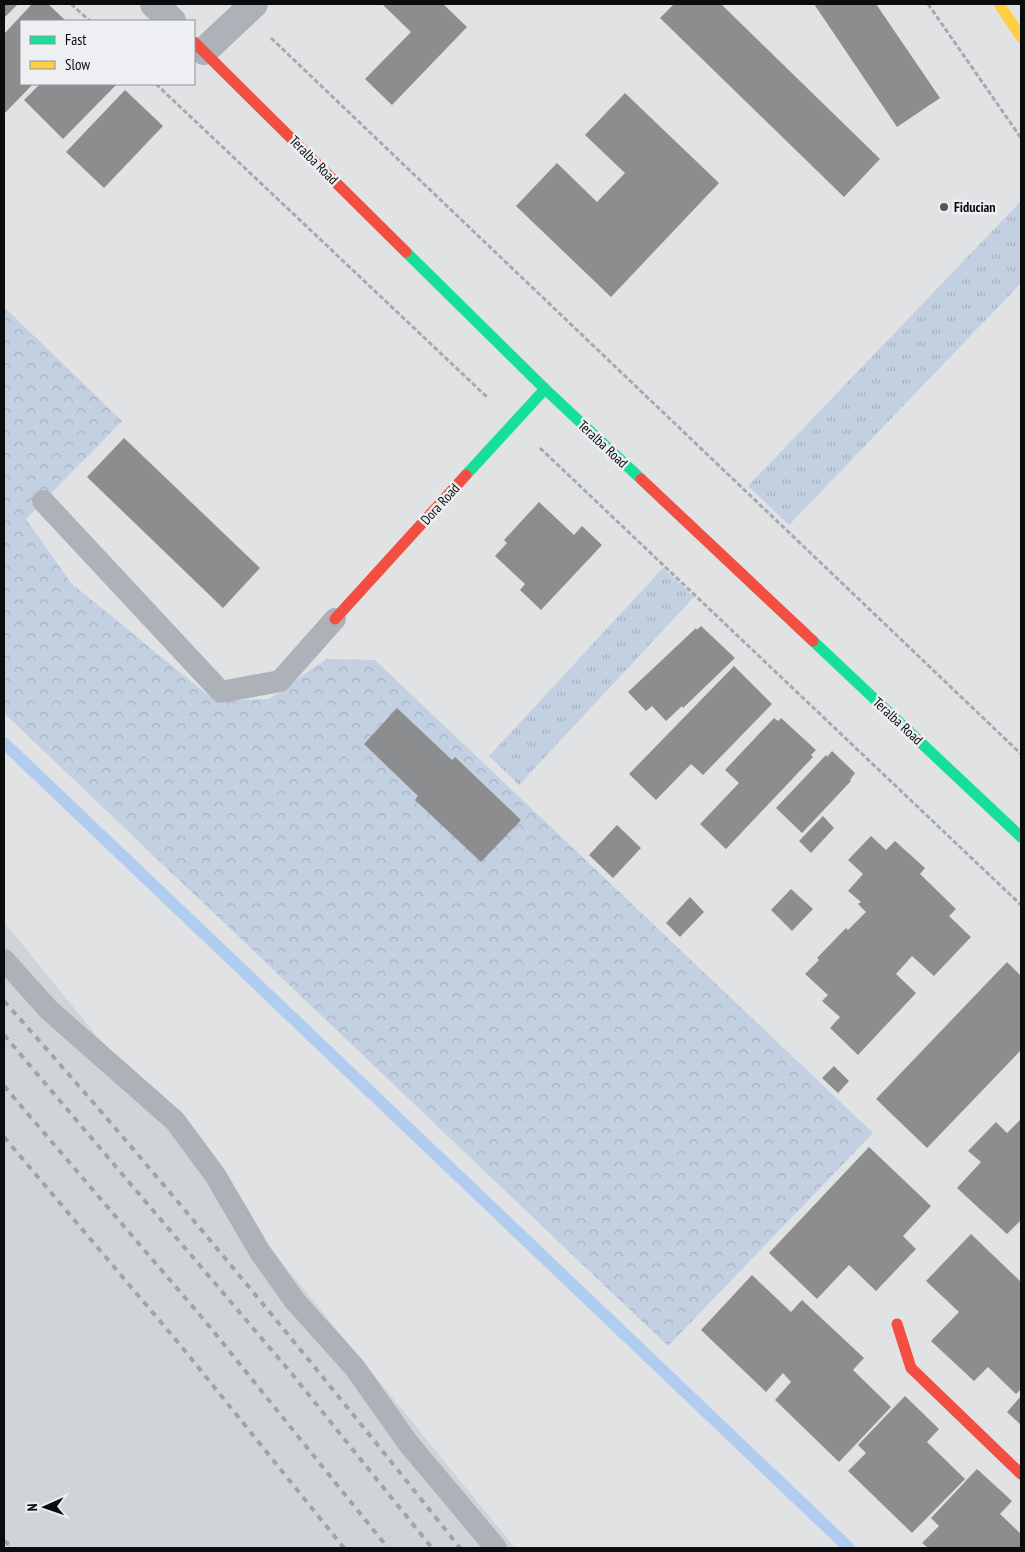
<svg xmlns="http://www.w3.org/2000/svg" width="1025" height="1552" font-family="'PT Sans Narrow',sans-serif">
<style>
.built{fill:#cfd4d9}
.grass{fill:url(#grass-tufts)}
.park{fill:url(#park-crowns)}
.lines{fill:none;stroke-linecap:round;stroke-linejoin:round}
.stream{stroke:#b0ccf0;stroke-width:12}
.building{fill:#8c8d8f}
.path{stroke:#a6aaae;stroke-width:3;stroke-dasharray:5 2.5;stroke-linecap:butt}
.lane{stroke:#adb2b9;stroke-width:22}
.street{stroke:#adb2b9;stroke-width:28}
.fast{stroke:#16e098;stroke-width:11}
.slow{stroke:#ffcf43;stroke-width:11}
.jam{stroke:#f24e42;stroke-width:11}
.rail{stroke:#a0a4a8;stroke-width:4;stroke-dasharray:6 6;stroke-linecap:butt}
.poi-dot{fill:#565758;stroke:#edeff2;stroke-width:2}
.labels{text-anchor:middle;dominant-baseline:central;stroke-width:5;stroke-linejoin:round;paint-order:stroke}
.street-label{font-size:14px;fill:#0b0c0d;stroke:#edeff2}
.poi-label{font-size:14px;font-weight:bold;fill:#0b0c0d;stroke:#edeff2;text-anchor:start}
</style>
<defs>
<pattern id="grass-tufts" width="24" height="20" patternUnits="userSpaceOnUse" patternTransform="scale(1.25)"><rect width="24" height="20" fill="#c3d0e2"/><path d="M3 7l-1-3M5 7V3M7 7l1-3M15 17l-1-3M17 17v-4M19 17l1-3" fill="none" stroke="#a6b1c1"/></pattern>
<pattern id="park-crowns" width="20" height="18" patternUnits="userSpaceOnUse" patternTransform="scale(1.25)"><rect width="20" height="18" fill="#c3d0e2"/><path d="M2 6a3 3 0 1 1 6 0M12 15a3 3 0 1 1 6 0" fill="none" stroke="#a6b1c1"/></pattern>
</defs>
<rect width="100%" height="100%" fill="#e0e2e4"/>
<!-- built -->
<polygon class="built" points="4,922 515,1548 4,1548"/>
<!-- grass -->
<g class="grass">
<polygon points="1021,201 1021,283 789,525 748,486"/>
<polygon points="663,568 694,597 519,785 489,756"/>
</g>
<!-- park -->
<polygon class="park" points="4,307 122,421 26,519 71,583 215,701 269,699 326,659 375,660 873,1133 668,1346 4,713"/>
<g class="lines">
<!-- stream -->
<polyline class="stream" points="4,743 849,1548"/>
</g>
<!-- building -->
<g class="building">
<polygon points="4,4 18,4 4,18"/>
<polygon points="32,4 48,4 66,21 21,21 21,84 33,84 4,114 4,34"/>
<polygon points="382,4 443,4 467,27 392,105 365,79 411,32"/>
<polygon points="674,4 721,4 880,159 844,197 660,18"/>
<polygon points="814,4 876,4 940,98 897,127"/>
<polygon points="40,84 117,84 63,139 24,100"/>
<polygon points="125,90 163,126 104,188 66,152"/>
<polygon points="625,93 719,183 611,297 516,206 557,163 597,202 625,173 585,135"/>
<polygon points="124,438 260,568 223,608 87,477"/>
<polygon points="539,502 574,535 582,526 602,545 541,610 520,590 525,584 495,556 507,543 504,540"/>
<polygon points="701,626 735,658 683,708 682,706 666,721 652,706 646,711 628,692 696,628 697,630"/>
<polygon points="734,666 772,704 703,775 691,764 656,800 629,774"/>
<polygon points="397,708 452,760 455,757 521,820 481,862 415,800 418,796 364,744"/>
<polygon points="774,718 778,721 781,718 816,750 811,755 813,757 726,849 700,824 739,783 725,770"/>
<polygon points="832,751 855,773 850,780 851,781 802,833 776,808 826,755 827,757"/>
<polygon points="823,816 834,828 811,853 799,841"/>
<polygon points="617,825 641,848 613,878 589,855"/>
<polygon points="871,836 886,850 895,841 925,868 920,874 956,909 949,916 971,937 934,976 912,956 896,974 916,993 858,1055 830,1028 840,1017 822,1001 828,995 805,974 819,960 817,958 846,928 848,930 866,912 858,904 861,902 848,891 863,874 848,860"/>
<polygon points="791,889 813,909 792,931 771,910"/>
<polygon points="690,897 704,912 680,937 666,923"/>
<polygon points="1007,962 1021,976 1021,1050 927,1148 876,1099"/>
<polygon points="834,1066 849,1081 838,1093 822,1078"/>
<polygon points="1021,1119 1021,1220 1007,1234 957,1188 981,1162 968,1151 996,1122 1007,1133"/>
<polygon points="869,1147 931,1206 903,1236 916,1249 876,1291 849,1265 817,1299 769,1253"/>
<polygon points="971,1234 1021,1282 1021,1389 1016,1394 988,1367 974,1381 931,1341 959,1312 926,1281"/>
<polygon points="752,1275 791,1312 802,1300 864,1358 853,1370 891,1407 839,1462 775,1400 791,1382 783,1373 766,1392 701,1330"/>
<polygon points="905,1396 939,1429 927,1442 965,1479 912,1533 848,1471 866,1453 858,1445"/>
<polygon points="1021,1396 1021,1425 1007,1412"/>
<polygon points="977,1469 1012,1501 1000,1514 1021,1534 1021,1548 928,1548 922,1543 939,1526 931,1518"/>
</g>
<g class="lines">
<!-- path -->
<g class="path">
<polyline points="71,4 90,21"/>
<polyline points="928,4 1021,138"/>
<polyline points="271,38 1021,754"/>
<polyline points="156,84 488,398"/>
<polyline points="540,448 1021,905"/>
</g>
<!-- lane -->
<g class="lane">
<polyline points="43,501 221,692 280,681 335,619"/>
<polyline points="4,960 49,1010 175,1121 215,1175 260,1252 295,1301 355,1368 408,1443 496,1548"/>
</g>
<!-- street -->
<g class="street">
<polyline points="154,4 172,21"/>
<polyline points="204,51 254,4"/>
</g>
<!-- fast -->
<g class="fast">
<polyline points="406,252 545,389 641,479"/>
<polyline points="466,475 545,389"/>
<polyline points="813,641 1021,837"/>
</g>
<!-- slow -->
<polyline class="slow" points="999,4 1021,37"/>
<!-- jam -->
<g class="jam">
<polyline points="194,42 406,252"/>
<polyline points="641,479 813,641"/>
<polyline points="335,619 466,475"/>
<polyline points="897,1324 911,1368 1021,1474"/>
</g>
<!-- rail -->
<g class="rail">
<path d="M4,1001C162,1178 312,1362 460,1548"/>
<polyline points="4,1035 292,1374 432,1548"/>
<polyline points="4,1086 205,1321 388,1548"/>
<polyline points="4,1137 181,1346 344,1548"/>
<polyline points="4,1541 14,1548"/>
</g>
</g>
<!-- markers -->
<circle class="poi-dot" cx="944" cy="207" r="5"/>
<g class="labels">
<!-- street labels -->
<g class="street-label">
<text transform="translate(314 160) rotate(45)">Teralba Road</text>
<text transform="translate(603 444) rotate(43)">Teralba Road</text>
<text transform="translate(440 504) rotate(-48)">Dora Road</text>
<text transform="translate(898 721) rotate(43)">Teralba Road</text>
</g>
<!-- poi labels -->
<g class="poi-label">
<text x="954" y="207">Fiducian</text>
</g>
</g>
<!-- border -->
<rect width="1025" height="1552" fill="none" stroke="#0b0c0d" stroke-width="10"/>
<!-- legend -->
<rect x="20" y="20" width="175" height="65" fill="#edeff2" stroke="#939496"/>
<rect x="30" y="36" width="25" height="8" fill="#16e098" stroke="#939496"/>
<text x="65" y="45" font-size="15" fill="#0b0c0d">Fast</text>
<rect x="30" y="61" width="25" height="8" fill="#ffcf43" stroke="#939496"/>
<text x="65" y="70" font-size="15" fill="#0b0c0d">Slow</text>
<!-- north arrow -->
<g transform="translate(45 1507) rotate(268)" stroke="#edeff2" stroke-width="4" paint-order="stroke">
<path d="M0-4L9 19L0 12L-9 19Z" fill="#0b0c0d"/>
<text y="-8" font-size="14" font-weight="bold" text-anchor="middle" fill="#0b0c0d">N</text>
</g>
</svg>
